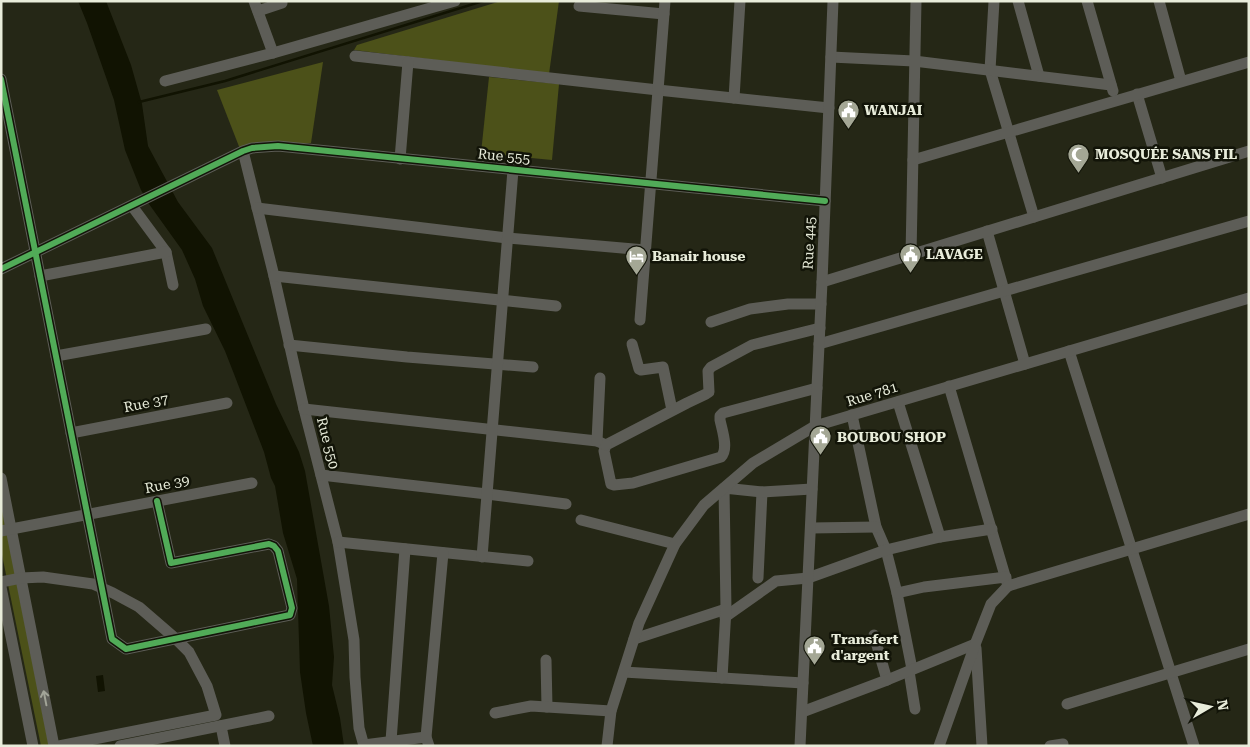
<svg xmlns="http://www.w3.org/2000/svg" width="1250" height="747" font-family="'Roboto Serif',serif">
<style>
.green{fill:#4c5119}
.water{fill:#111302}
.lines{fill:none;stroke-linecap:round;stroke-linejoin:round}
.stream{stroke:#111302;stroke-width:2.5}
.minor{stroke:#5d5d57;stroke-width:11}
.cycleway-casing{stroke:#121408;stroke-width:9}
.cycleway{stroke:#51ab58;stroke-width:6}
.oneway{stroke:#a2a498}
.labels{text-anchor:middle;dominant-baseline:central;stroke-width:5;stroke-linejoin:round;paint-order:stroke}
.poi-label{font-size:14px;font-weight:bold;fill:#e8ecda;stroke:#121408;text-anchor:start}
.street-label{font-size:14px;fill:#e8ecda;stroke:#121408}
</style>
<rect width="100%" height="100%" fill="#252716"/>
<!-- green -->
<g class="green">
<polygon points="501,1 559,1 549,74 354,50 357,45"/>
<polygon points="323,62 311,143 240,149 217,90"/>
<polygon points="489,77 559,84 552,160 481,153"/>
<polygon points="1,502 49,746 41,746 1,550"/>
</g>
<!-- water -->
<g class="water">
<polygon points="78,1 106,1 131,65 142,104 148,146 178,202 212,248 276,404 299,452 305,471 329,606 334,657 332,685 340,718 344,746 313,746 306,713 300,672 297,579 283,533 275,486 271,478 264,452 234,374 225,351 203,306 195,279 182,250 149,204 141,190 125,150 114,100 87,23"/>
<polygon points="103,675 105,691 98,692 96,676"/>
</g>
<g class="lines">
<!-- stream -->
<polyline class="stream" points="139,102 225,81 483,1"/>
<!-- minor -->
<g class="minor">
<polyline points="254,1 273,53"/>
<polyline points="994,1 990,70 1034,217"/>
<polyline points="1018,1 1039,76"/>
<polyline points="1087,1 1113,91"/>
<polyline points="1159,1 1181,81"/>
<polyline points="579,6 664,14"/>
<polyline points="258,11 282,3"/>
<polyline points="355,56 658,90 829,108"/>
<polyline points="831,57 914,61 1111,85"/>
<polyline points="1,79 112,639 126,649 290,615 292,608 278,551 274,546 269,544 171,563 157,501"/>
<polyline points="165,81 273,53 455,1"/>
<polyline points="1137,94 1162,178"/>
<polyline points="734,98 740,1"/>
<polyline points="243,151 274,276 304,409 338,542 354,640 355,677 359,728 364,746"/>
<polyline points="400,159 408,62"/>
<polyline points="913,160 1249,62"/>
<polyline points="132,206 166,252 173,285"/>
<polyline points="257,208 507,238 645,250"/>
<polyline points="987,231 1025,364"/>
<polyline points="911,255 916,1"/>
<polyline points="1,269 243,151 252,148 278,146 825,201"/>
<polyline points="40,276 166,252"/>
<polyline points="274,276 556,306"/>
<polyline points="822,282 1249,151"/>
<polyline points="640,320 665,1"/>
<polyline points="711,322 750,309 788,304 821,304"/>
<polyline points="632,344 639,369 641,370 663,367 672,410"/>
<polyline points="819,344 1249,221"/>
<polyline points="289,345 407,357 533,367"/>
<polyline points="1069,351 1194,746"/>
<polyline points="56,356 206,329"/>
<polyline points="949,386 1008,586"/>
<path d="M817,388L723,413L720,416V420C722,430 729,449 721,457L633,483L614,485L611,484L604,451L606,445L687,403L706,394L709,392L708,371L711,367L752,345L820,328"/>
<polyline points="898,402 940,537"/>
<polyline points="304,409 597,441 606,445"/>
<polyline points="852,415 876,527 886,550 897,593 912,669"/>
<polyline points="71,433 227,403"/>
<polyline points="597,441 600,378"/>
<polyline points="321,475 487,494 566,504"/>
<polyline points="1,478 54,746"/>
<polyline points="581,520 675,544"/>
<polyline points="811,528 876,527"/>
<polyline points="1,531 252,483"/>
<polyline points="338,542 528,561"/>
<polyline points="482,557 513,170"/>
<polyline points="758,578 762,492"/>
<polyline points="1,582 21,578 43,577 93,584 113,593 139,607 176,639 189,652 207,686 216,715 59,746"/>
<polyline points="1,587 33,746"/>
<polyline points="897,593 924,587 1006,577"/>
<polyline points="725,617 776,581 808,578 886,550 940,537 992,529"/>
<polyline points="874,635 887,680"/>
<polyline points="634,639 726,609"/>
<polyline points="976,648 982,746"/>
<polyline points="546,660 547,707"/>
<polyline points="909,671 915,709"/>
<polyline points="624,672 803,683"/>
<polyline points="722,678 726,609 724,488 762,492 812,489"/>
<polyline points="1067,704 1249,649"/>
<polyline points="802,712 887,680 975,644"/>
<polyline points="495,713 531,706 611,711"/>
<polyline points="221,726 225,746"/>
<polyline points="391,741 405,549"/>
<polyline points="364,745 426,737"/>
<polyline points="120,746 269,716"/>
<polyline points="429,746 426,737 443,553"/>
<polyline points="607,746 611,711 639,623 675,544 704,505 753,463 815,426 1249,298"/>
<polyline points="800,746 822,282 833,1"/>
<polyline points="939,746 976,642 991,604 1008,586 1249,514"/>
<polyline points="1050,746 1063,744"/>
</g>
<defs>
<g id="cycleway">
<polyline points="1,79 112,639 126,649 290,615 292,608 278,551 274,546 269,544 171,563 157,501"/>
<polyline points="1,269 243,151 252,148 278,146 825,201"/>
</g>
</defs>
<!-- cycleway casing -->
<use href="#cycleway" class="cycleway-casing"/>
<!-- cycleway -->
<use href="#cycleway" class="cycleway"/>
</g>
<!-- one-way arrows -->
<defs><path id="oneway-shaft" d="M-6 0H5M1.5-3L5.5 0L1.5 3" fill="none" stroke-width="1.6" stroke-linecap="round" stroke-linejoin="round" transform="scale(1.25)"/></defs>
<use class="oneway" href="#oneway-shaft" transform="translate(45 698) rotate(-101)"/>
<!-- icons -->
<defs>
<symbol id="civic-pin" viewBox="-11 -11 22 30"><path d="M0 17L-7.5 6A9.5 9.5 0 1 1 7.5 6Z" fill="#a4a795" stroke="#121408"/><path d="M-.6-6.5H3V-4.5H.6V-3L4-1V1h2V6H-6V1h2V-1L-.6-3ZM-1.2 2.5V6h2.4V2.5Z" fill="#fff"/></symbol>
<symbol id="mosque-pin" viewBox="-11 -11 22 30"><path d="M0 17L-7.5 6A9.5 9.5 0 1 1 7.5 6Z" fill="#a4a795" stroke="#121408"/><path d="M3.5-4.9A6 6 0 1 0 3.5 4.9A5 5 0 1 1 3.5-4.9Z" fill="#fff"/></symbol>
<symbol id="hotel-pin" viewBox="-11 -11 22 30"><path d="M0 17L-7.5 6A9.5 9.5 0 1 1 7.5 6Z" fill="#a4a795" stroke="#121408"/><path d="M-6-4.5h1.5V1H6V5H4.5V3h-9V5H-6ZM-4 0a1.8 1.8 0 1 1 3.6 0ZM.5 0V-2.5h3Q6-2.5 6 0Z" fill="#fff"/></symbol>
</defs>
<g fill-rule="evenodd">
<use href="#civic-pin" x="836" y="98" width="25" height="34"/>
<use href="#mosque-pin" x="1066" y="142" width="25" height="34"/>
<use href="#civic-pin" x="898" y="242" width="25" height="34"/>
<use href="#hotel-pin" x="624" y="244" width="25" height="34"/>
<use href="#civic-pin" x="808" y="424" width="25" height="34"/>
<use href="#civic-pin" x="802" y="634" width="25" height="34"/>
</g>
<g class="labels">
<!-- poi labels -->
<g class="poi-label">
<text x="864" y="110">WANJAI</text>
<text x="1095" y="154">MOSQUÉE SANS FIL</text>
<text x="926" y="254">LAVAGE</text>
<text x="652" y="256">Banair house</text>
<text x="837" y="437">BOUBOU SHOP</text>
<text x="831" y="639">Transfert<tspan x="831" dy="16">d'argent</tspan></text>
</g>
<!-- street labels -->
<g class="street-label">
<text transform="translate(504 156) rotate(6)">Rue 555</text>
<text transform="translate(809 243) rotate(-87)">Rue 445</text>
<text transform="translate(872 394) rotate(-17)">Rue 781</text>
<text transform="translate(146 403) rotate(-11)">Rue 37</text>
<text transform="translate(328 443) rotate(76)">Rue 550</text>
<text transform="translate(167 484) rotate(-11)">Rue 39</text>
</g>
</g>
<!-- border -->
<rect width="1250" height="747" fill="none" stroke="#e8ecda" stroke-width="5"/>
<!-- north arrow -->
<g transform="translate(1210 707) rotate(81)" stroke="#121408" stroke-width="4" paint-order="stroke">
<path d="M0-4L9 19L0 12L-9 19Z" fill="#e8ecda"/>
<text y="-8" font-size="14" font-weight="bold" text-anchor="middle" fill="#e8ecda">N</text>
</g>
</svg>
